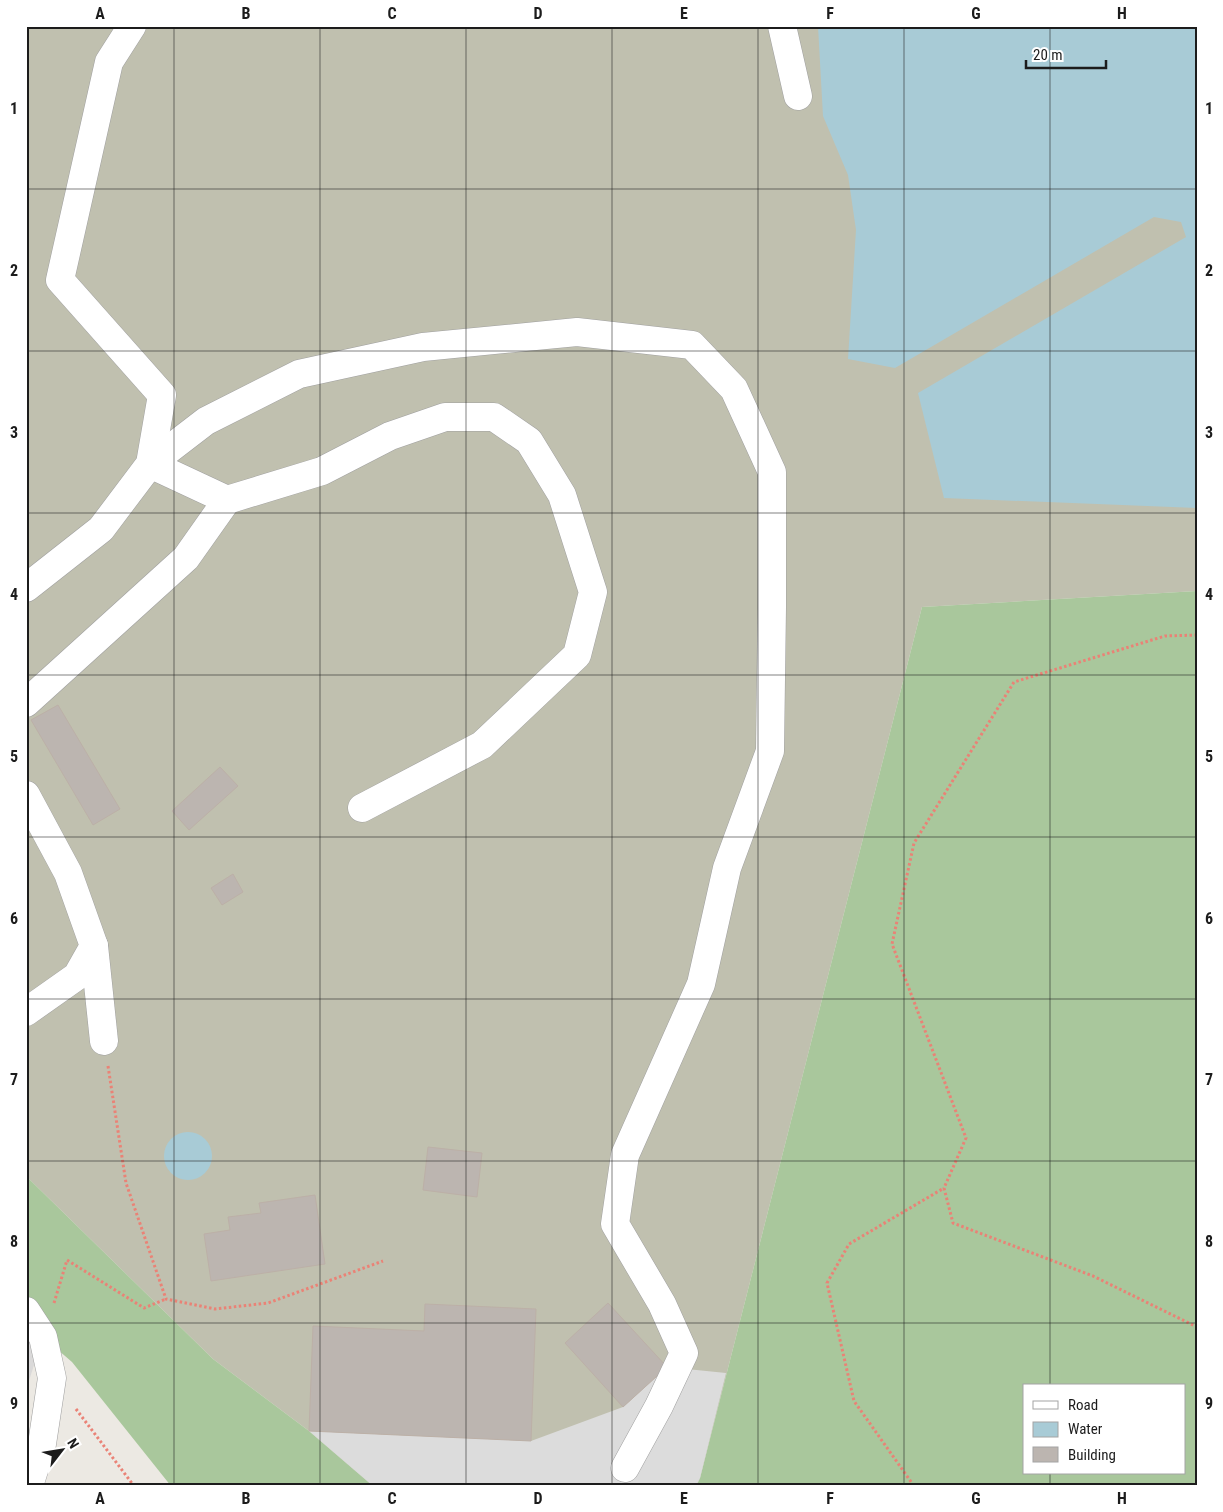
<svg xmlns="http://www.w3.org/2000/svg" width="1223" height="1512" font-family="'Roboto Condensed',sans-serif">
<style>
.residential{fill:#dad9d9}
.construction{fill:#c0c0af}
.forest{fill:#a9c79c;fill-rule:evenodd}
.parking{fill:#dcdcdc}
.water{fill:#a8cbd6}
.building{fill:#bcb5b0;stroke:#bcb0a7}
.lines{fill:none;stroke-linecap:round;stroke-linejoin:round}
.minor-casing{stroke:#a0a0a0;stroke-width:29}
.path{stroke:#ea8276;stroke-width:3;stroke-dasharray:2.5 2.5;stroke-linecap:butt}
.minor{stroke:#fff;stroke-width:28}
.grid{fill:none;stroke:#1c1c1c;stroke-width:1;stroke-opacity:0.55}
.neatline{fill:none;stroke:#1c1c1c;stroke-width:2}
.grid-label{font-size:16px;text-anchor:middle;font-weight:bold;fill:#1c1c1c}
</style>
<rect width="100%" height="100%" fill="#ece9e3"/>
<!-- residential -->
<polygon class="residential" points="26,1311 43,1337 26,1390"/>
<!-- construction -->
<polygon class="construction" points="26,26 1197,26 1197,591 922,607 700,1478 696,1486 373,1486 309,1431 213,1359 26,1176"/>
<!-- forest -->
<g class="forest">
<path d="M1197,591V1486H696L700,1478L922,607ZM1024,1386H1184V1473H1024Z"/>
<polygon points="26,1176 213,1359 309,1431 373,1486 171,1486 72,1362 43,1337 26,1311"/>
</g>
<!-- parking -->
<polygon class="parking" points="667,1367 726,1373 700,1478 696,1486 373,1486 309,1431 531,1441 623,1407"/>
<!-- water -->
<g class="water">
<polygon points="818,26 1197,26 1197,508 944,498 918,393 1186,237 1181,222 1154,217 895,368 848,359 856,230 848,175 823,116"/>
<circle cx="188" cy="1156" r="24"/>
</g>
<!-- building -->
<g class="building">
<polygon points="58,705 120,809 93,825 31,720"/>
<polygon points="220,767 238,786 189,830 172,811"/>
<polygon points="233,874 243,892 222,905 211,888"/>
<polygon points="428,1147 482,1153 477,1197 423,1190"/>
<polygon points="315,1195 325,1264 211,1281 204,1234 230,1230 228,1217 261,1213 259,1203"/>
<polygon points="608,1303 667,1367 623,1407 565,1343"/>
<polygon points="425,1304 536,1309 531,1441 309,1431 313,1326 424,1331"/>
</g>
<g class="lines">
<defs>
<g id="minor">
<polyline points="782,26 798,96"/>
<polyline points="26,588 101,529 150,464 162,395 60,280 109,62 132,26"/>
<polyline points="26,703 186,558 227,500"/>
<polyline points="26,795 68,873 94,946 77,976 26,1012"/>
<polyline points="362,808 482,745 577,655 593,592 562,495 529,441 494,417 445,417 390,436 322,471 227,500 150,464 206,421 299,374 423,347 577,332 692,345 734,389 772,472 772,607 770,751 727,868 701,984 625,1155 615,1224 662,1304 684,1353 659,1406 625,1468"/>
<polyline points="94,946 104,1041"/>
<polyline points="26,1311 43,1337 52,1378 42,1444 29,1486"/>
</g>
</defs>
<!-- minor casing -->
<use href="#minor" class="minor-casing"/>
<!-- path -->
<g class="path">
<polyline points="1197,635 1165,636 1014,682 914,843 892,944 966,1138 944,1188 953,1223 1093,1276 1197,1327"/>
<polyline points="108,1066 126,1183 166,1299 215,1309 268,1303 383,1261"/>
<polyline points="54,1303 67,1260 144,1308 166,1299"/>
<polyline points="76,1409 134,1486"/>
<polyline points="914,1486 854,1401 827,1283 849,1244 944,1188"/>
</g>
<!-- minor -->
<use href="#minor" class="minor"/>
</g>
<!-- grid -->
<path class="grid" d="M174,26V1486M320,26V1486M466,26V1486M612,26V1486M758,26V1486M904,26V1486M1050,26V1386M26,189H1197M26,351H1197M26,513H1197M26,675H1197M26,837H1197M26,999H1197M26,1161H1197M26,1323H1197M1050,1473V1486"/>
<!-- border -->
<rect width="1223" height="1512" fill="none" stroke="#ffffff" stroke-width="55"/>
<!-- legend -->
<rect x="1023" y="1384" width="162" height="90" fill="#ffffff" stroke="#a4a4a4"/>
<rect x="1033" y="1401" width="25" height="8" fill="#ffffff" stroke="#a4a4a4"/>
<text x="1068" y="1410" font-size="15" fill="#1c1c1c">Road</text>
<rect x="1033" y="1422" width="25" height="15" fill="#a8cbd6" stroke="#a4a4a4"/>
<text x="1068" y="1434" font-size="15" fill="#1c1c1c">Water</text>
<rect x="1033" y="1447" width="25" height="15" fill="#bcb5b0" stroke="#a4a4a4"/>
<text x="1068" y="1460" font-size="15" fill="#1c1c1c">Building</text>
<!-- north arrow -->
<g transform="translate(62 1450) rotate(59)" stroke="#ffffff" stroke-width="4" paint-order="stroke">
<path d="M0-4L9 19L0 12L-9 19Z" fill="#1c1c1c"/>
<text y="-8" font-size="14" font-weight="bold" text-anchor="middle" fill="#1c1c1c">N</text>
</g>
<!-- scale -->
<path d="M1026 60v8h80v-8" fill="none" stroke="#1c1c1c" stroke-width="2.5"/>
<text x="1033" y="60" font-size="15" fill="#1c1c1c" stroke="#ffffff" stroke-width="4" paint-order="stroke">20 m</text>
<rect x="28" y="28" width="1168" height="1456" class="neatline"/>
<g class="grid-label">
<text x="100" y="19">A</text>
<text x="246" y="19">B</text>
<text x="392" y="19">C</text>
<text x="538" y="19">D</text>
<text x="684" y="19">E</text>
<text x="830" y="19">F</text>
<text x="976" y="19">G</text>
<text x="1122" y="19">H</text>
<text x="14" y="114">1</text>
<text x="1209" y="114">1</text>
<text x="14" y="276">2</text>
<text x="1209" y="276">2</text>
<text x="14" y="438">3</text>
<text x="1209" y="438">3</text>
<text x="14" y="600">4</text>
<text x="1209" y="600">4</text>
<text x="14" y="762">5</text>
<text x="1209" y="762">5</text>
<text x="14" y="924">6</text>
<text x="1209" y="924">6</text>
<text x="14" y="1085">7</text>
<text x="1209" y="1085">7</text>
<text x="14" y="1247">8</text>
<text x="1209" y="1247">8</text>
<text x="14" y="1409">9</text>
<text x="1209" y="1409">9</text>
<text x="100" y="1504">A</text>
<text x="246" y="1504">B</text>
<text x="392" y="1504">C</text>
<text x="538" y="1504">D</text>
<text x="684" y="1504">E</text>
<text x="830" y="1504">F</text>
<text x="976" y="1504">G</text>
<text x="1122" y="1504">H</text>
</g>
</svg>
